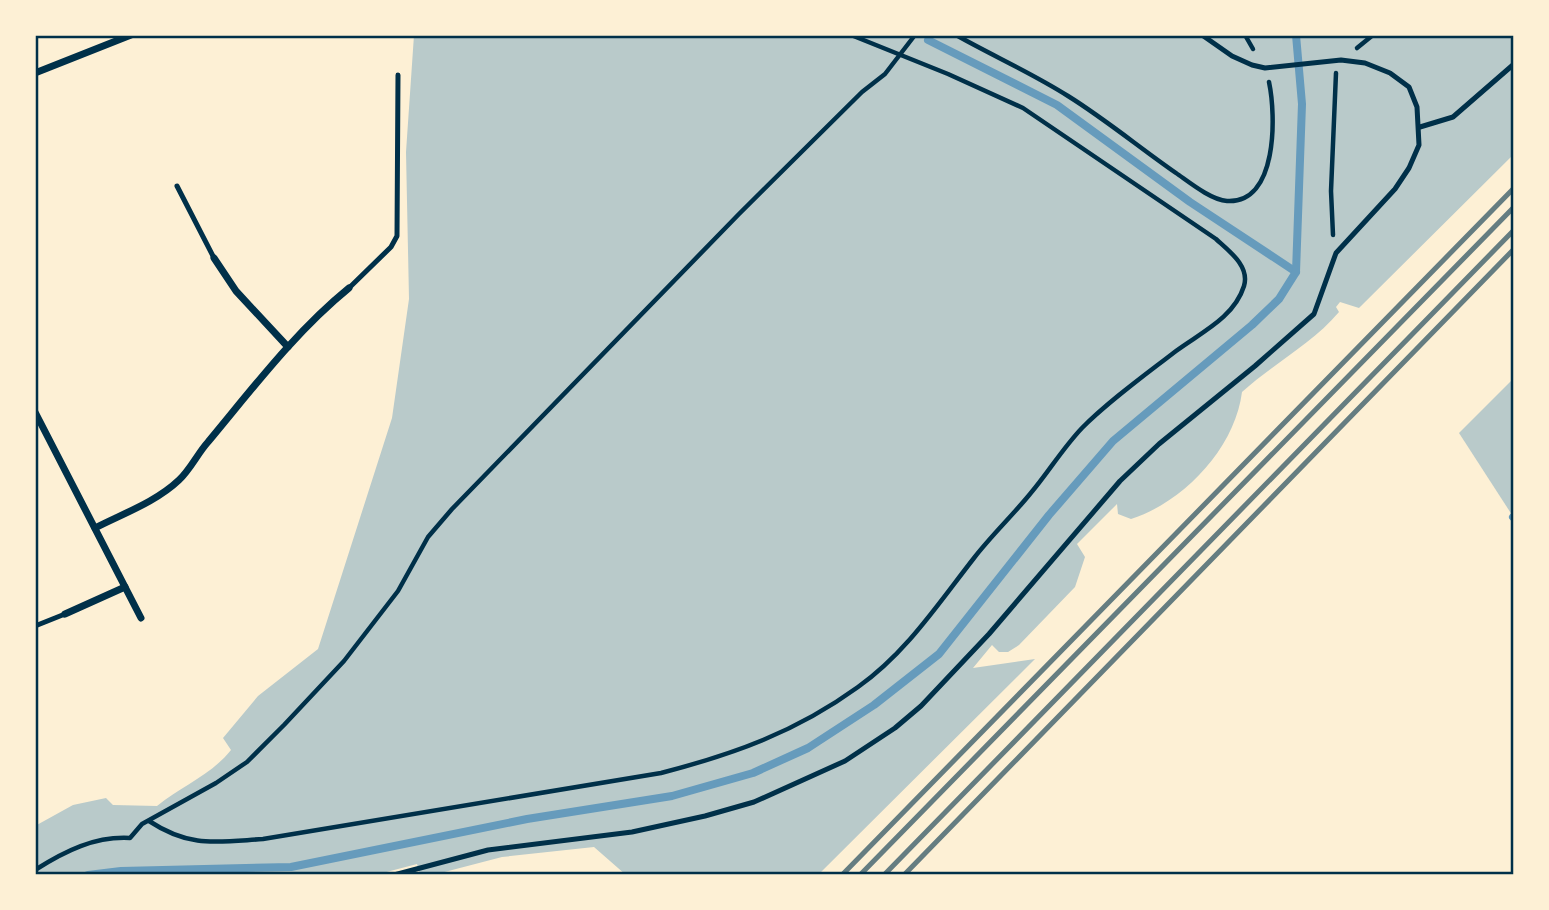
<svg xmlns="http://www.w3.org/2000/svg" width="1549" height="910" viewBox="0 0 1549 910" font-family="'Alegreya Sans',sans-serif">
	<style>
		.green { fill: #b9caca }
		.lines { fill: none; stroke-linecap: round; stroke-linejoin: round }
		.stream { stroke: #669bbc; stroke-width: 8 }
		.path { stroke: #003049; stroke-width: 4.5 }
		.service { stroke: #003049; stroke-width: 5 }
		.minor { stroke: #003049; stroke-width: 7 }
		.rail { stroke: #657d81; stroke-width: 5 }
		.neatline { fill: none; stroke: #003049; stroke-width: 2.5 }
	</style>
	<rect width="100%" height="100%" fill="#fdf0d5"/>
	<g class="green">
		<path d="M414,35H1514V154L1359,308L1340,302L1336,307L1339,312C1312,344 1274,363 1242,392C1235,448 1184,502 1131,519L1118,514L1117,504L1077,544L1085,557L1075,587L1019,645L1008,652H999L992,645L973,668L1035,659L818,875H626L594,847L502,857L433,875H420L417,864L375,875H35V826L73,805L106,798L113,805L157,806C182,786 211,775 231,750L223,738L258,696L318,649L392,418L409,299L406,152Z"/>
		<polygon points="1514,378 1514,518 1459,433"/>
	</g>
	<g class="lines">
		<g class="stream">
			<polyline points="928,40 1057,105 1190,202 1296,272"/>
			<polyline points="1513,517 1514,518"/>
			<polyline points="88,875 121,871 291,867 527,819 672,796 753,773 808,748 874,705 939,654 1049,515 1113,441 1252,325 1279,299 1296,272 1302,104 1296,35"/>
		</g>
		<g class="path">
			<path d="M956,35C993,56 1032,73 1068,96C1105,119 1140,148 1176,173C1189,182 1211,200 1227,201C1278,204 1276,115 1269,82"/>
			<polyline points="1245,35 1253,49"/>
			<polyline points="1357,48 1373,35"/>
			<polyline points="1333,235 1331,191 1336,73"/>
			<path d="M149,821C190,848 216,842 263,839L661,773C734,754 796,732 858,687C906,653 938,604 974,558C991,536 1012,516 1030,494C1048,473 1062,449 1082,428C1110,400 1145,375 1176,351C1200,333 1234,318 1244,286C1250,266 1229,251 1216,239L1023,108L948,74L851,35"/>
			<path d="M35,870C65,851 95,836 130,838L142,824L216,783L247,762L284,725L344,661L398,591L428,537L452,509L739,214L862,92L885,74L915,35"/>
		</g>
		<g class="service">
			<polyline points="1420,127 1453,117 1514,64"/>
			<polyline points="177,186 214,258"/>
			<polyline points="349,288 391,247 397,236 398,75"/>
			<polyline points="35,626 65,614"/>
			<polyline points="394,875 488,850 632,832 705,816 754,802 845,761 895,728 921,706 989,634 1120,481 1159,444 1255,366 1314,314 1336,253 1395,189 1409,168 1419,145 1417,107 1409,87 1390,73 1365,63 1341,60 1265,68 1252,65 1232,56 1202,35"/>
		</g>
		<g class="minor">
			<polyline points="35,73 131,35"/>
			<polyline points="214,258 236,291 288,347"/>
			<polyline points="35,412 141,618"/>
			<path d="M95,528C122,514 156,502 179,480C190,470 198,453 208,442C253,388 295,332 349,288"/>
			<polyline points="65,614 125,587"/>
		</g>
		<g class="rail">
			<polyline points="842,875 1514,188"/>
			<polyline points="860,875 1514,207"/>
			<polyline points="884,875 1514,230"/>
			<polyline points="904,875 1514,249"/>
		</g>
	</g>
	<rect width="1549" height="910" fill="none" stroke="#fdf0d5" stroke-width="74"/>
	<rect x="37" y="37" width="1475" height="836" class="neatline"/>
</svg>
